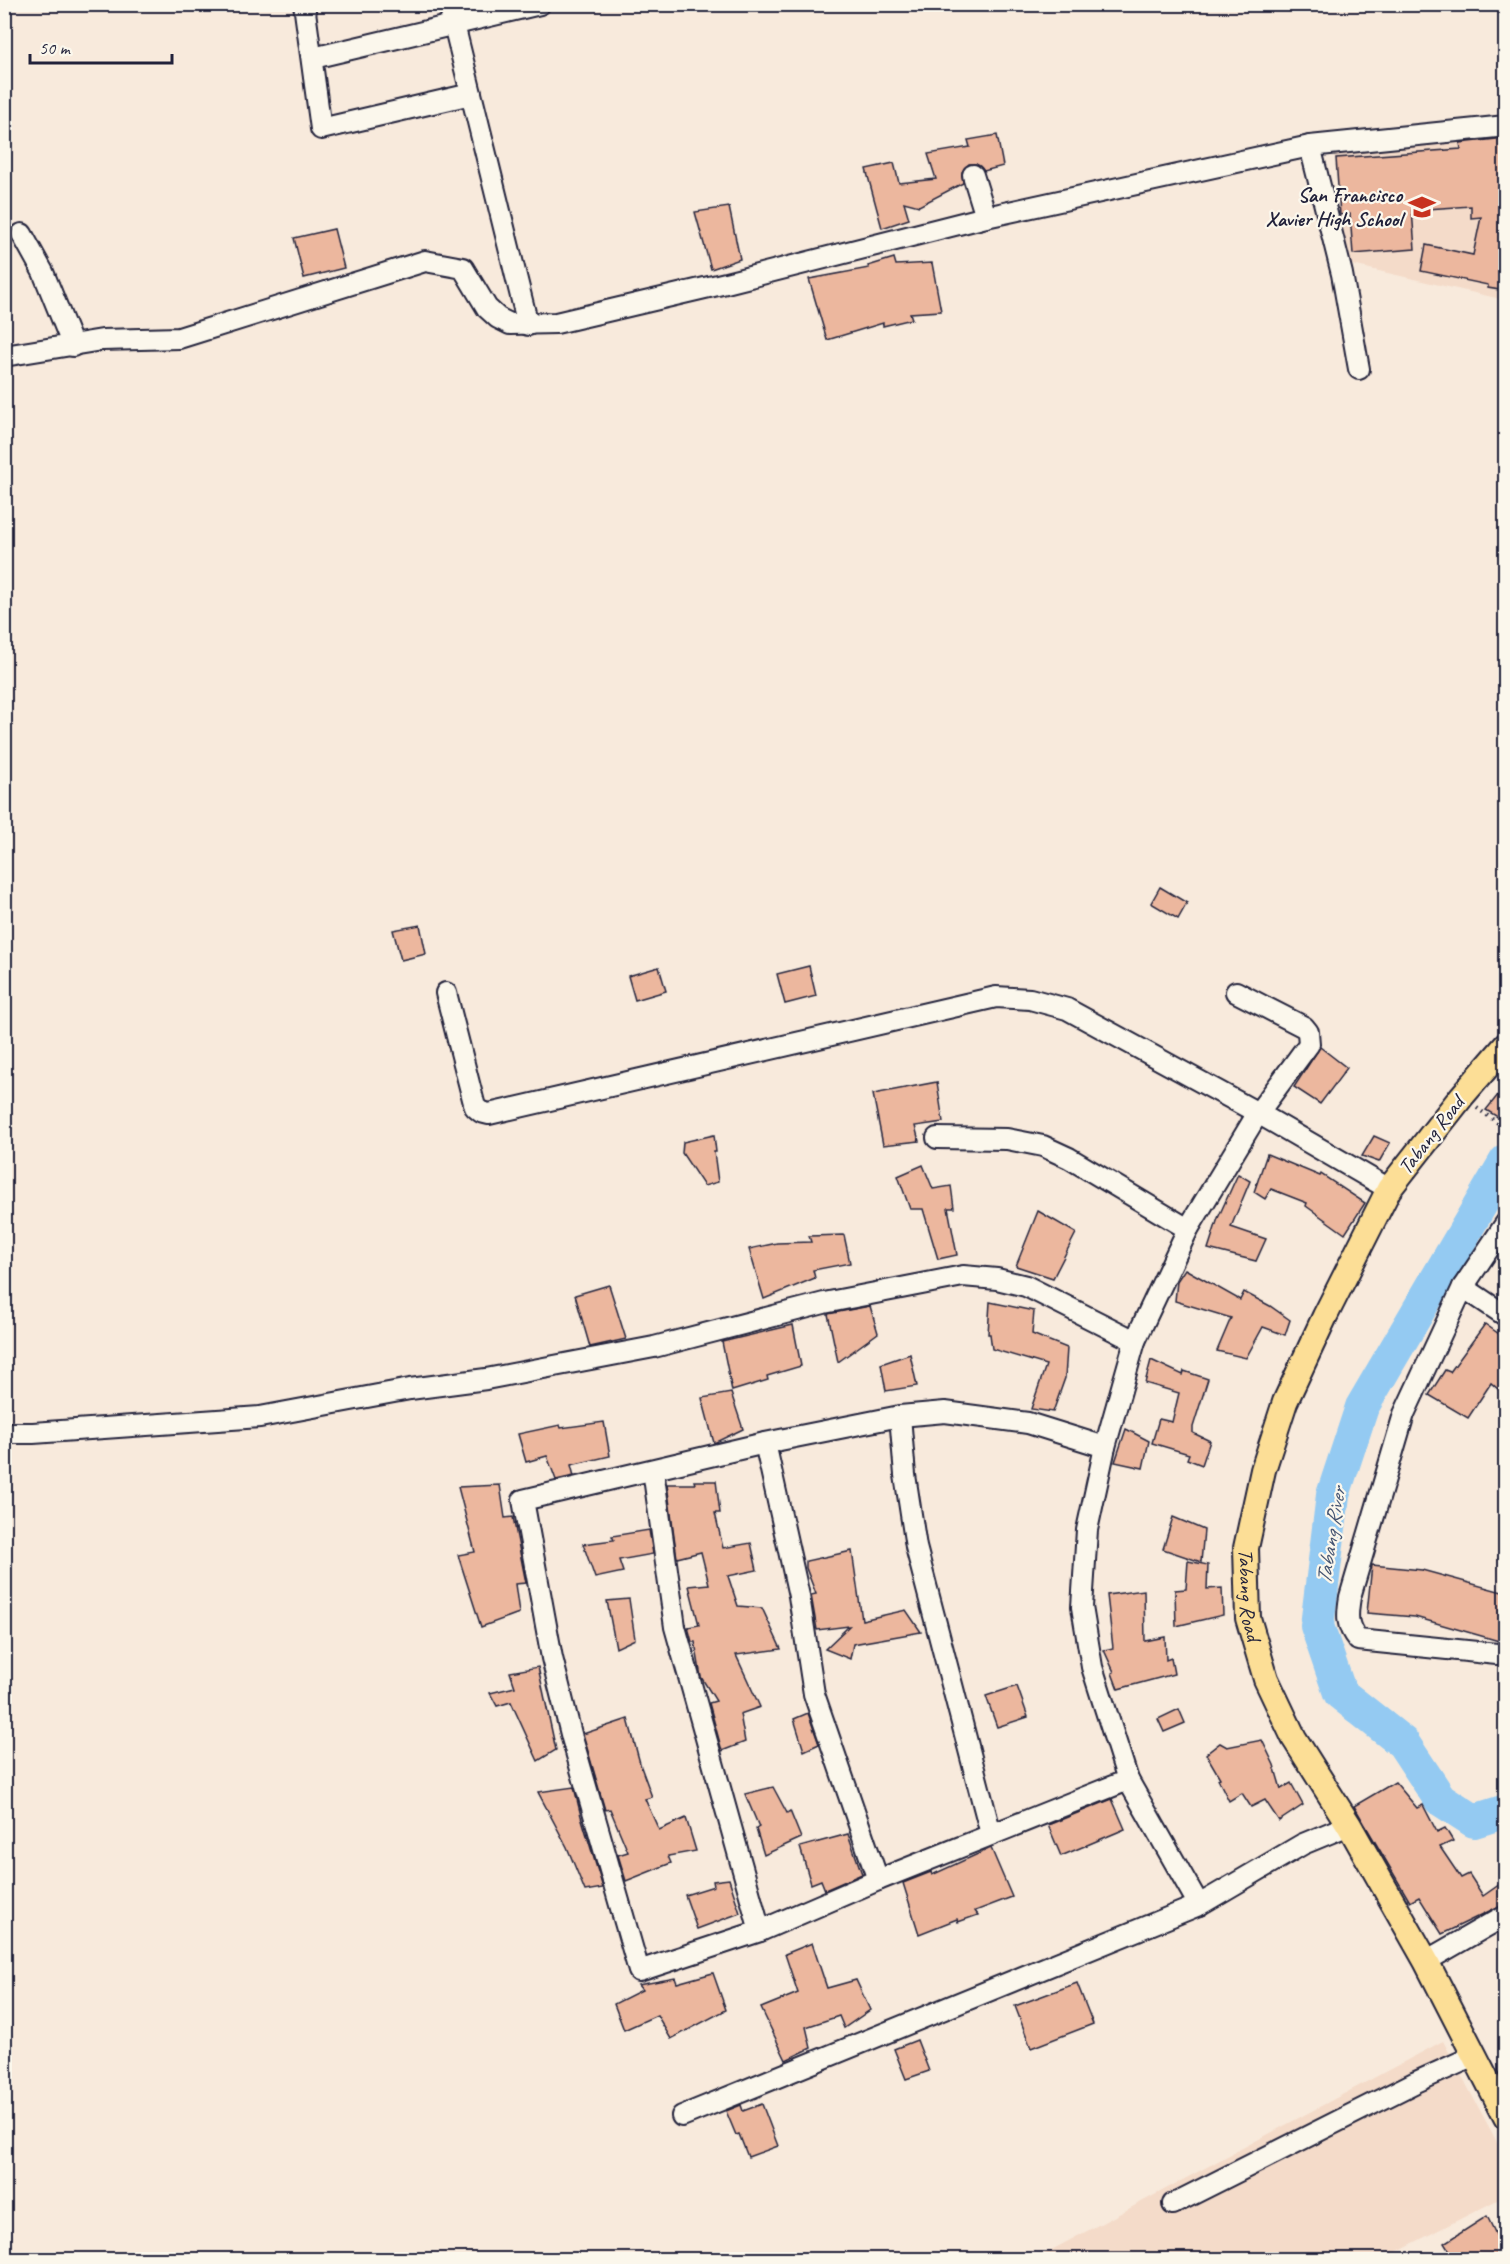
<svg xmlns="http://www.w3.org/2000/svg" width="1510" height="2264" viewBox="0 0 1510 2264" font-family="Caveat,sans-serif">
	<style>
		.built { fill: #f4dbc9 }
		.lines { fill: none; stroke-linecap: round; stroke-linejoin: round }
		.river { stroke: #94caf2; stroke-width: 34 }
		.building { fill: #ecb79e; stroke: #22223b; stroke-width: 1.5 }
		.minor-casing { stroke: #22223b; stroke-width: 24 }
		.major-casing { stroke: #22223b; stroke-width: 28 }
		.path { stroke: #22223b; stroke-width: 4; stroke-dasharray: 1.5 4.5; stroke-linecap: butt }
		.minor { stroke: #fbf7ec; stroke-width: 20 }
		.major { stroke: #fcde96; stroke-width: 24 }
		.labels { text-anchor: middle; stroke-width: 4.5; stroke-linejoin: round; paint-order: stroke }
		.poi-label { font-size: 21px; font-weight: bold; fill: #22223b; stroke: #fbf7ec; text-anchor: end }
		.street-label { font-size: 21px; fill: #22223b; stroke: #fbf7ec }
		.water-label { font-size: 22px; font-style: italic; fill: #445472; stroke: #fbf7ec }
	</style>
	<rect width="100%" height="100%" fill="#f8eadc"/>
	<filter id="ink" filterUnits="userSpaceOnUse"><feTurbulence type="fractalNoise" baseFrequency=".0167" numOctaves="2"/><feDisplacementMap in="SourceGraphic" scale="12" xChannelSelector="R" yChannelSelector="G"/><feConvolveMatrix kernelMatrix="1 2 1 2 8 2 1 2 1" color-interpolation-filters="sRGB"/></filter>
	<g filter="url(#ink)">
		<g class="built">
			<polygon points="1505,137 1505,300 1344,263 1334,151"/>
			<polygon points="1443,2041 1505,2157 1505,2196 1382,2259 1047,2260 1044,2254"/>
		</g>
		<g class="lines">
			<polyline class="river" points="1506,1161 1362,1407 1333,1495 1317,1626 1340,1693 1403,1743 1440,1799 1474,1821 1506,1811"/>
		</g>
		<g class="building">
			<polygon points="997,135 1003,166 984,171 976,164 969,164 962,172 963,183 919,206 904,202 909,219 882,228 866,169 894,163 899,183 936,179 928,154 970,147 968,140"/>
			<polygon points="1506,138 1506,291 1488,288 1488,285 1421,271 1426,245 1473,255 1481,217 1471,218 1471,206 1412,210 1415,249 1353,254 1350,214 1340,215 1336,158 1461,149 1460,143"/>
			<polygon points="729,207 740,259 711,269 695,212"/>
			<polygon points="334,229 344,268 304,278 294,238"/>
			<polygon points="894,258 896,265 932,263 941,311 910,313 912,319 883,326 883,323 827,340 809,279 869,268 868,266"/>
			<polygon points="1160,887 1187,903 1178,919 1151,903"/>
			<polygon points="420,925 426,954 401,960 393,930"/>
			<polygon points="809,966 816,996 785,1004 777,974"/>
			<polygon points="659,967 666,991 635,1000 628,976"/>
			<polygon points="1320,1047 1347,1068 1320,1104 1294,1087"/>
			<polygon points="937,1082 943,1122 915,1126 919,1141 883,1145 873,1094"/>
			<polygon points="1506,1085 1506,1122 1486,1110"/>
			<polygon points="714,1135 716,1152 714,1152 718,1182 704,1186 682,1153 683,1142"/>
			<polygon points="1374,1136 1390,1143 1379,1162 1362,1156"/>
			<polygon points="1267,1154 1320,1176 1321,1174 1365,1203 1345,1234 1306,1206 1307,1203 1271,1189 1265,1199 1254,1192"/>
			<polygon points="923,1165 933,1189 951,1186 954,1208 948,1208 957,1255 938,1259 923,1209 910,1209 898,1176"/>
			<polygon points="1238,1174 1250,1181 1231,1227 1266,1239 1256,1261 1208,1249 1218,1218"/>
			<polygon points="1038,1211 1076,1233 1053,1278 1016,1266"/>
			<polygon points="844,1235 850,1263 813,1270 815,1278 764,1299 749,1249 777,1243 811,1242 809,1236"/>
			<polygon points="1185,1269 1240,1300 1244,1292 1270,1306 1290,1320 1285,1335 1263,1327 1246,1358 1217,1351 1231,1318 1175,1301 1177,1281"/>
			<polygon points="609,1285 626,1339 590,1347 575,1295"/>
			<polygon points="990,1302 1034,1311 1032,1334 1067,1348 1065,1378 1053,1412 1031,1409 1046,1365 992,1349 990,1334 988,1334"/>
			<polygon points="870,1306 878,1333 838,1362 828,1314"/>
			<polygon points="1485,1324 1506,1339 1506,1396 1491,1383 1468,1418 1429,1395 1445,1370 1450,1372"/>
			<polygon points="793,1325 801,1366 767,1376 768,1380 732,1391 722,1342"/>
			<polygon points="910,1354 917,1386 886,1391 881,1364"/>
			<polygon points="1151,1360 1183,1375 1184,1371 1208,1379 1193,1427 1193,1433 1210,1441 1202,1465 1187,1459 1189,1454 1152,1443 1159,1419 1172,1422 1179,1393 1145,1383"/>
			<polygon points="731,1393 743,1429 714,1443 702,1398"/>
			<polygon points="604,1422 610,1456 571,1465 574,1476 556,1480 547,1456 526,1462 518,1434 560,1425 561,1428"/>
			<polygon points="1126,1429 1149,1441 1143,1468 1115,1462"/>
			<polygon points="694,1481 716,1481 720,1513 715,1513 723,1548 751,1543 757,1570 728,1576 738,1606 762,1608 781,1649 736,1655 760,1707 740,1714 745,1742 722,1751 709,1703 716,1701 701,1677 695,1642 692,1642 688,1627 699,1625 689,1586 709,1584 701,1552 677,1558 667,1484 695,1484"/>
			<polygon points="500,1485 505,1518 513,1517 526,1583 515,1584 519,1613 481,1627 458,1555 475,1552 458,1487"/>
			<polygon points="1173,1517 1204,1530 1201,1562 1163,1549"/>
			<polygon points="649,1530 653,1554 619,1560 623,1572 595,1578 583,1544 614,1540 612,1536"/>
			<polygon points="852,1551 862,1620 906,1610 921,1632 853,1644 850,1659 825,1649 849,1626 817,1630 811,1595 816,1594 806,1568 806,1561"/>
			<polygon points="1188,1561 1208,1565 1207,1589 1222,1588 1223,1615 1176,1626 1175,1590 1186,1589"/>
			<polygon points="1372,1565 1422,1570 1506,1593 1506,1643 1415,1617 1367,1613"/>
			<polygon points="1144,1590 1145,1641 1165,1637 1166,1660 1171,1658 1174,1674 1118,1689 1112,1673 1114,1672 1104,1650 1113,1648 1107,1595"/>
			<polygon points="629,1599 635,1639 616,1648 607,1601"/>
			<polygon points="538,1667 556,1750 538,1761 511,1702 497,1706 490,1693 515,1687 510,1672"/>
			<polygon points="1017,1686 1028,1717 997,1727 986,1696"/>
			<polygon points="1179,1709 1185,1723 1164,1732 1158,1719"/>
			<polygon points="808,1713 819,1744 804,1751 794,1719"/>
			<polygon points="628,1719 641,1767 652,1797 645,1799 659,1830 686,1818 696,1851 668,1856 671,1863 626,1881 618,1855 628,1852 610,1809 605,1810 583,1734"/>
			<polygon points="1262,1740 1274,1765 1281,1789 1291,1783 1303,1805 1279,1821 1265,1800 1251,1807 1242,1793 1229,1801 1218,1779 1220,1778 1206,1754 1220,1743 1227,1747"/>
			<polygon points="1395,1782 1417,1808 1423,1805 1437,1832 1445,1828 1453,1841 1440,1847 1461,1878 1469,1874 1483,1896 1506,1880 1506,1903 1442,1934 1419,1897 1410,1902 1354,1806"/>
			<polygon points="574,1787 581,1816 603,1888 585,1891 567,1847 538,1792"/>
			<polygon points="773,1787 787,1813 790,1811 801,1838 764,1855 756,1829 759,1827 745,1794"/>
			<polygon points="1112,1799 1125,1829 1061,1856 1048,1825"/>
			<polygon points="848,1834 862,1874 825,1890 821,1880 811,1884 800,1847"/>
			<polygon points="991,1848 1012,1897 975,1911 978,1915 958,1922 957,1919 919,1934 903,1883 931,1872 932,1875"/>
			<polygon points="729,1879 740,1913 697,1929 685,1895 714,1886 713,1881"/>
			<polygon points="812,1943 827,1988 856,1980 870,2010 844,2028 839,2016 806,2027 811,2048 786,2060 761,2008 798,1993 785,1954"/>
			<polygon points="713,1973 726,2010 671,2039 657,2015 624,2030 614,2004 642,1990 638,1985 675,1978 677,1983"/>
			<polygon points="1077,1983 1093,2024 1031,2048 1015,2006"/>
			<polygon points="917,2040 929,2071 906,2079 894,2049"/>
			<polygon points="762,2104 778,2146 748,2157 739,2134 736,2135 726,2111 741,2105 743,2111"/>
			<polygon points="1487,2216 1506,2255 1506,2259 1455,2259 1445,2243"/>
		</g>
		<g class="lines">
			<defs>
				<g id="minor">
					<polyline points="304,4 321,129 471,94"/>
					<polyline points="449,4 528,325"/>
					<polyline points="313,58 540,4"/>
					<polyline points="1310,146 1342,274 1359,369"/>
					<polyline points="973,175 986,217"/>
					<polyline points="22,234 43,272 73,346"/>
					<polyline points="4,356 102,340 179,338 425,261 463,268 487,308 498,318 510,324 556,323 726,283 986,217 1310,146 1506,126"/>
					<polyline points="446,993 475,1107 481,1112 489,1114 996,997 1030,999 1067,1009 1258,1113 1389,1189"/>
					<polyline points="937,1138 1007,1139 1043,1146 1069,1158 1188,1229"/>
					<polyline points="1463,1287 1506,1316"/>
					<polyline points="900,1416 905,1475 916,1547 991,1834"/>
					<polyline points="4,1433 33,1433 260,1417 410,1389 486,1379 654,1347 824,1303 963,1276 997,1279 1026,1286 1135,1341"/>
					<polyline points="765,1443 799,1596 814,1694 878,1880"/>
					<polyline points="1105,1447 1028,1423 945,1412 900,1416 765,1443 523,1500 552,1658 572,1738 639,1971 760,1931 878,1880 1128,1780"/>
					<polyline points="653,1470 675,1627 760,1931"/>
					<path d="M1497,1654L1358,1640C1346,1626 1347,1615 1350,1597L1404,1414L1463,1287L1506,1223"/>
					<polyline points="1199,1905 1128,1780 1092,1667 1082,1607 1087,1530 1105,1447 1135,1341 1188,1229 1258,1113 1309,1044 1308,1032 1304,1027 1236,992"/>
					<polyline points="1426,1961 1506,1915"/>
					<polyline points="682,2116 1199,1905 1303,1844 1349,1825"/>
					<polyline points="1173,2204 1416,2082 1474,2056"/>
				</g>
				<g id="major">
					<path id="s1" d="M1506,1045L1462,1096L1389,1189L1325,1316L1285,1402L1263,1470L1246,1548L1248,1618L1266,1679L1294,1738L1349,1825L1426,1961L1506,2117"/>
				</g>
			</defs>
			<use href="#minor" class="minor-casing"/>
			<use href="#major" class="major-casing"/>
			<polyline class="path" points="1477,1108 1506,1129"/>
			<use href="#minor" class="minor"/>
			<use href="#major" class="major"/>
		</g>
	</g>
	<defs>
		<symbol id="school-bare" viewBox="-9 -9 18 18"><path d="M0-5L7-2L0 1L-7-2ZM-4 1L0 2.5L4 1V4Q0 6-4 4Z" fill="#c8321e" stroke="#fbf7ec" stroke-width="2.5" paint-order="stroke"/></symbol>
	</defs>
	<g fill-rule="evenodd">
		<use href="#school-bare" x="1403" y="188" width="38" height="38"/>
	</g>
	<g class="labels">
		<g class="poi-label">
			<text x="1402" y="202">San Francisco<tspan x="1402" dy="24">Xavier High School</tspan></text>
		</g>
		<g class="street-label">
			<text transform="translate(1431 1135) rotate(-52)" y="7">Tabang Road</text>
			<text dy="7" stroke="none"><textPath href="#s1" startOffset="621">Tabang Road</textPath></text>
		</g>
		<g class="water-label">
			<text transform="translate(1330 1536) rotate(-81)" y="8">Tabang River</text>
		</g>
	</g>
	<rect width="1510" height="2264" fill="none" stroke="#fbf7ec" stroke-width="24"/>
	<rect x="12" y="12" width="1486" height="2240" fill="none" stroke="#22223b" stroke-width="2" filter="url(#ink)"/>
	<path d="M30 54v9h142v-9" fill="none" stroke="#22223b" stroke-width="3"/>
	<text x="39" y="54" font-size="18" fill="#22223b" stroke="#fbf7ec" stroke-width="4.5" paint-order="stroke">50 m</text>
</svg>
